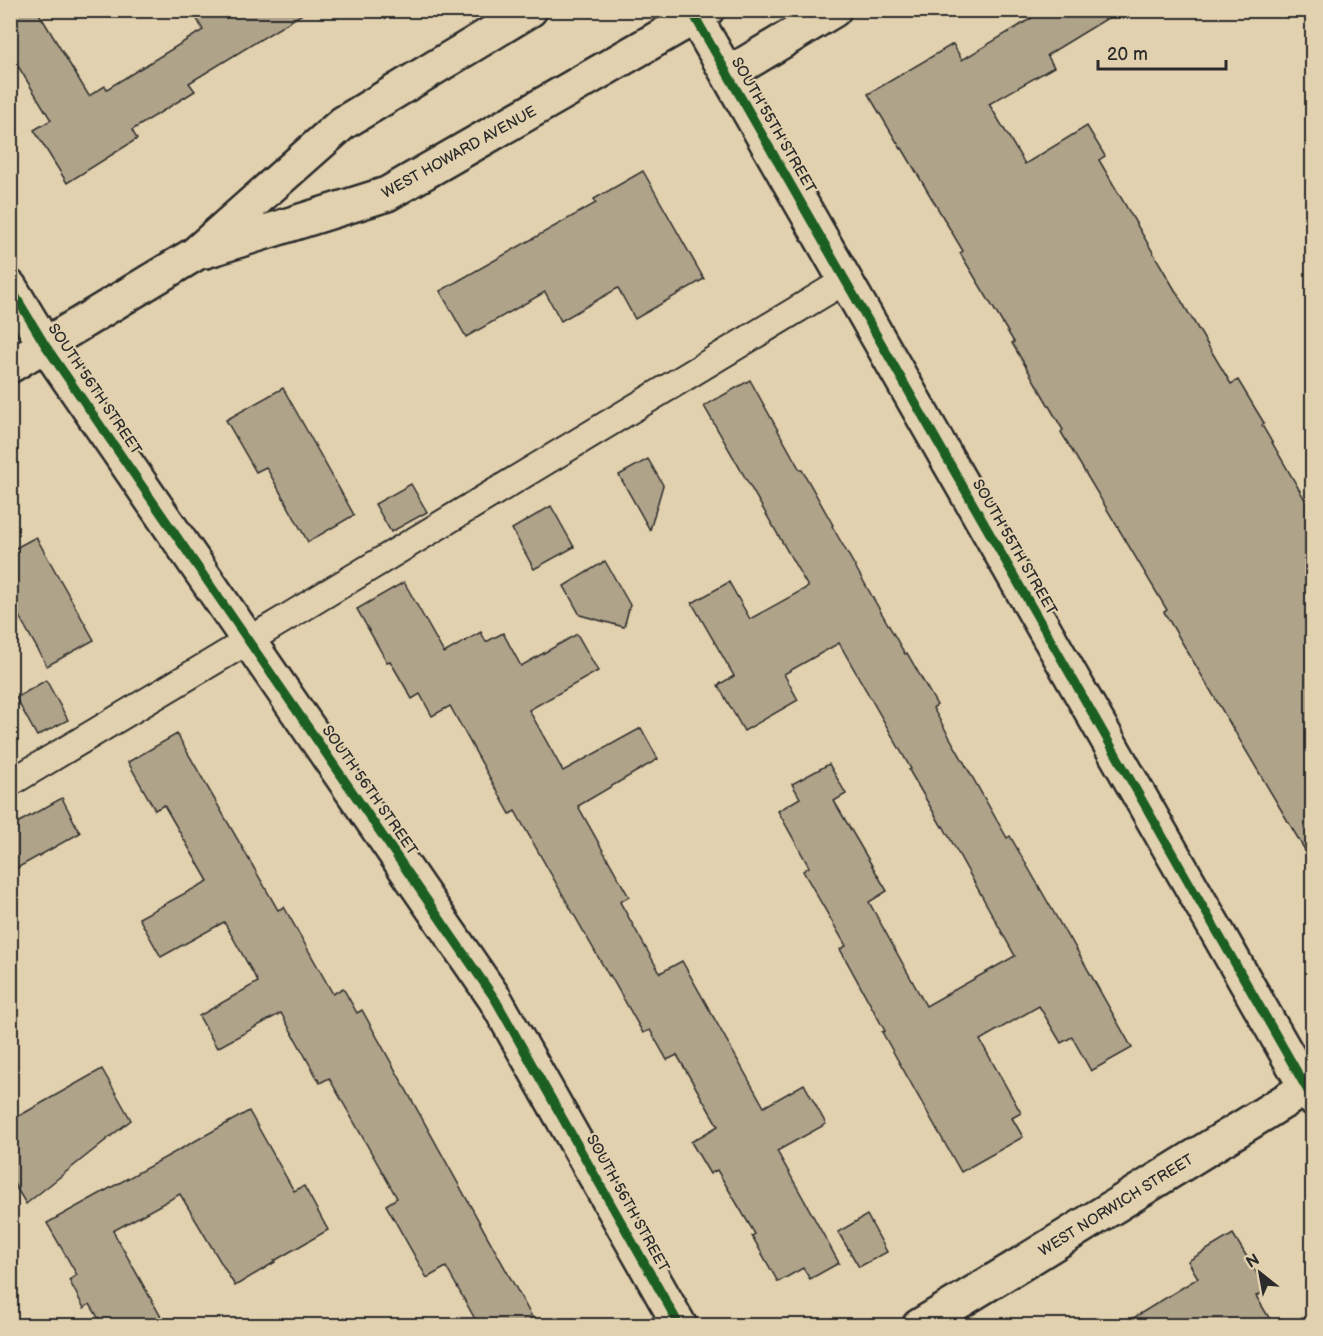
<svg xmlns="http://www.w3.org/2000/svg" width="1323" height="1336" viewBox="0 0 1323 1336" font-family="'Balsamiq Sans',sans-serif">
	<style>
		.building { fill: #afa38a; stroke: #2b2b2b; stroke-width: 1.5 }
		.lines { fill: none; stroke-linecap: round; stroke-linejoin: round }
		.lane-casing { stroke: #2b2b2b; stroke-width: 30 }
		.street-casing { stroke: #2b2b2b; stroke-width: 38 }
		.secondary-casing { stroke: #2b2b2b; stroke-width: 38 }
		.lane { stroke: #e2d1ae; stroke-width: 26 }
		.street { stroke: #e2d1ae; stroke-width: 33 }
		.secondary { stroke: #e2d1ae; stroke-width: 33 }
		.cycleway-casing { stroke: #e2d1ae; stroke-width: 13 }
		.cycleway { stroke: #1b5e20; stroke-width: 9 }
		.labels { text-anchor: middle; stroke-width: 4.5; stroke-linejoin: round; paint-order: stroke }
		.street-label { font-size: 15px; fill: #2b2b2b; stroke: #e2d1ae }
	</style>
	<rect width="100%" height="100%" fill="#e2d1ae"/>
	<filter id="ink" filterUnits="userSpaceOnUse"><feTurbulence type="fractalNoise" baseFrequency=".0167" numOctaves="2"/><feDisplacementMap in="SourceGraphic" scale="12" xChannelSelector="R" yChannelSelector="G"/><feConvolveMatrix kernelMatrix="1 2 1 2 8 2 1 2 1" color-interpolation-filters="sRGB"/></filter>
	<g filter="url(#ink)">
		<g class="building">
			<polygon points="10,10 37,10 89,96 105,86 107,89 203,30 192,10 309,10 189,83 195,91 132,130 137,139 67,183 34,130 51,120 10,53"/>
			<polygon points="1045,10 1121,10 1047,55 1054,67 989,104 1025,164 1087,126 1105,156 1099,160 1182,302 1231,384 1238,380 1264,423 1262,425 1312,512 1312,862 1164,612 1167,610 1061,432 1063,430 1012,343 1014,342 960,253 963,251 902,148 901,149 868,94 953,44 962,60"/>
			<polygon points="643,171 704,279 635,319 618,288 561,321 545,292 466,337 440,291 596,203 594,199"/>
			<polygon points="750,380 800,470 802,470 833,525 832,526 905,654 907,653 937,705 933,708 1007,838 1010,836 1069,939 1070,938 1132,1048 1091,1071 1072,1037 1061,1043 1039,1006 980,1040 1021,1113 1012,1118 1023,1137 961,1172 882,1032 885,1031 840,949 846,946 803,871 809,867 778,811 800,798 792,784 829,764 846,794 834,801 887,891 869,902 926,1006 1015,956 943,826 942,827 909,770 911,769 839,643 784,674 798,700 744,731 718,685 734,676 692,603 729,582 750,619 808,587 704,406"/>
			<polygon points="283,388 354,515 308,542 266,467 256,472 226,420"/>
			<polygon points="648,459 663,485 650,530 619,475"/>
			<polygon points="411,484 427,512 391,532 375,504"/>
			<polygon points="551,506 574,547 534,569 512,529"/>
			<polygon points="36,537 94,640 47,666 10,600 10,551"/>
			<polygon points="605,561 630,605 624,627 580,615 564,586"/>
			<polygon points="404,582 444,653 481,632 486,642 503,633 521,666 577,634 598,671 529,710 563,771 641,728 658,759 578,806 629,897 620,902 660,973 682,961 764,1107 804,1084 826,1124 777,1151 839,1263 810,1279 803,1268 778,1282 752,1236 755,1234 717,1170 710,1174 691,1142 718,1126 677,1055 667,1060 650,1030 643,1033 610,975 609,976 515,811 510,814 450,706 432,716 420,694 412,699 390,661 387,662 357,609"/>
			<polygon points="46,680 68,720 37,736 16,698"/>
			<polygon points="177,734 278,910 284,907 333,994 343,988 357,1013 362,1010 537,1326 479,1326 446,1267 427,1278 386,1205 397,1198 329,1078 320,1083 281,1013 217,1048 199,1016 258,982 224,922 161,957 139,918 208,881 164,805 155,810 128,762"/>
			<polygon points="62,798 80,833 10,872 10,827"/>
			<polygon points="102,1069 131,1120 26,1204 10,1177 10,1121"/>
			<polygon points="249,1111 294,1191 304,1186 328,1230 274,1261 275,1262 235,1286 180,1194 113,1231 166,1326 103,1326 90,1304 84,1308 69,1280 77,1275 47,1223"/>
			<polygon points="867,1215 887,1252 859,1267 838,1232"/>
			<polygon points="1233,1234 1267,1290 1256,1296 1274,1326 1122,1325 1198,1278 1188,1261"/>
		</g>
		<g class="lines">
			<defs>
				<polyline id="lane" points="10,783 291,615 846,280"/>
				<g id="street">
					<polyline points="691,10 1312,1098"/>
					<polyline points="728,74 834,10"/>
					<polyline points="10,287 45,345 495,999 680,1326"/>
					<polyline points="919,1326 1013,1269 1312,1084"/>
				</g>
				<g id="secondary">
					<polyline points="205,251 387,194 707,10"/>
					<polyline points="10,366 195,254 343,123 530,10"/>
				</g>
			</defs>
			<use href="#lane" class="lane-casing"/>
			<use href="#street" class="street-casing"/>
			<use href="#secondary" class="secondary-casing"/>
			<use href="#lane" class="lane"/>
			<use href="#street" class="street"/>
			<use href="#secondary" class="secondary"/>
			<defs>
				<g id="cycleway">
					<polyline points="691,10 1312,1098"/>
					<polyline points="10,287 45,345 495,999 680,1326"/>
				</g>
			</defs>
			<use href="#cycleway" class="cycleway-casing"/>
			<use href="#cycleway" class="cycleway"/>
		</g>
	</g>
	<g class="labels">
		<g class="street-label">
			<text transform="translate(774 125) rotate(60)" y="5">SOUTH 55TH STREET</text>
			<text transform="translate(459 152) rotate(-29)" y="5">WEST HOWARD AVENUE</text>
			<text transform="translate(95 389) rotate(56)" y="5">SOUTH 56TH STREET</text>
			<text transform="translate(1015 547) rotate(60)" y="5">SOUTH 55TH STREET</text>
			<text transform="translate(370 790) rotate(55)" y="5">SOUTH 56TH STREET</text>
			<text transform="translate(628 1203) rotate(61)" y="5">SOUTH 56TH STREET</text>
			<text transform="translate(1116 1205) rotate(-32)" y="5">WEST NORWICH STREET</text>
		</g>
	</g>
	<rect width="1323" height="1336" fill="none" stroke="#e2d1ae" stroke-width="36"/>
	<rect x="18" y="18" width="1287" height="1300" fill="none" stroke="#2b2b2b" stroke-width="2" filter="url(#ink)"/>
	<g transform="translate(1260 1273) rotate(329)" stroke="#e2d1ae" stroke-width="4.5" paint-order="stroke">
	<path d="M0-4.5L10 22L0 15L-10 22Z" fill="#2b2b2b"/>
	<text y="-9" font-size="16" font-weight="bold" text-anchor="middle" fill="#2b2b2b">N</text>
	</g>
	<path d="M1098 60v9h128v-9" fill="none" stroke="#2b2b2b" stroke-width="3"/>
	<text x="1107" y="60" font-size="18" fill="#2b2b2b" stroke="#e2d1ae" stroke-width="4.5" paint-order="stroke">20 m</text>
</svg>
